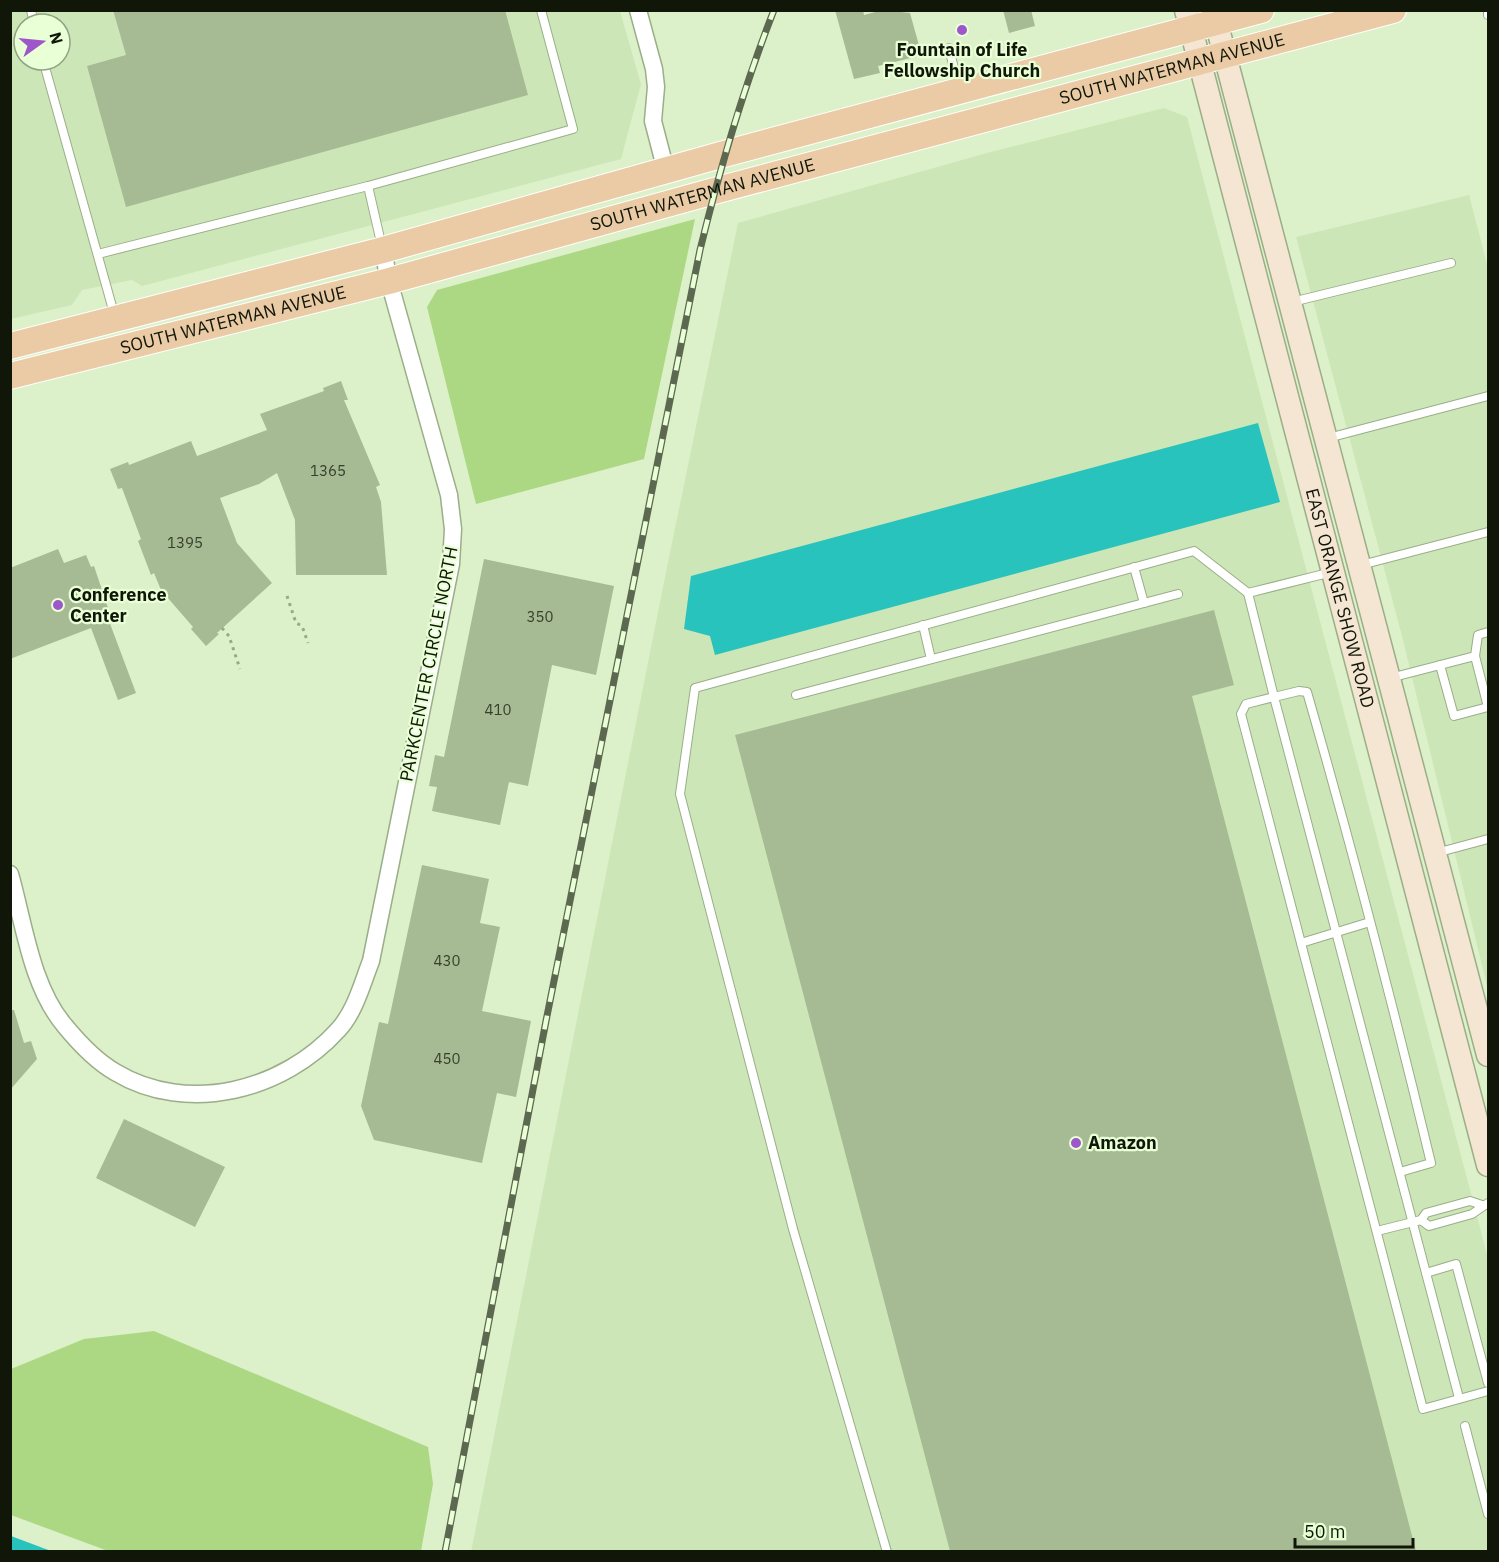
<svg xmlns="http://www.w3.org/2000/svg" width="1499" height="1562" viewBox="0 0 1499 1562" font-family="'IBM Plex Sans',sans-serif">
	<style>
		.built { fill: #cde6b7; fill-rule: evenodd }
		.green { fill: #add883 }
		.water { fill: #27c3bc }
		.building { fill: #a6ba94 }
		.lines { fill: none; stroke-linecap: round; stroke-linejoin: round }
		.lane-casing { stroke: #9aae88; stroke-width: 10 }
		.street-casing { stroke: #9aae88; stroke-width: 19 }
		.secondary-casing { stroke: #9aae88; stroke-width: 25 }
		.primary-casing { stroke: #fff; stroke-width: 28 }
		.path { stroke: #98a889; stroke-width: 3; stroke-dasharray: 3 4.5; stroke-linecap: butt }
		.lane { stroke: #fff; stroke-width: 8 }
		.street { stroke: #fff; stroke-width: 16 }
		.secondary { stroke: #f5e5d3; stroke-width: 22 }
		.primary { stroke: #ebcba6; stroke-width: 26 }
		.rail-casing { stroke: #5c6850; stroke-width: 7 }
		.rail { stroke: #e9ffd6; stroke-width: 4.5; stroke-dasharray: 14; stroke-linecap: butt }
		.poi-dot { fill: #9e57cb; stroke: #e9ffd6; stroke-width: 2 }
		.labels { text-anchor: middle; stroke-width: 4.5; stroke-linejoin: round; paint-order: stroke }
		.number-label { font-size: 15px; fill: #36402c }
		.poi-label { font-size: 18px; font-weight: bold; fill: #101709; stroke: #e9ffd6; text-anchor: start }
		.street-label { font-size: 18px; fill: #101709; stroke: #e9ffd6 }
	</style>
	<rect width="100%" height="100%" fill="#dcf1c9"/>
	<g class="built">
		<path d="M11,11H620L641,84L621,159L142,286L132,280L82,290L72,305L11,319ZM24,24H60V60H24Z"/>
		<polygon points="1164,108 1187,117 1488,1258 1488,1551 471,1552 666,572 738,223 987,153"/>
		<polygon points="1469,195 1488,268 1488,990 1402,636 1296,237"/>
	</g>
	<g class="green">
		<polygon points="695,219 644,459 476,504 427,307 437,290"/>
		<polygon points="154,1331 428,1447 433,1484 421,1551 108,1551 11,1515 11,1369 84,1339"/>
	</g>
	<g class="water">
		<polygon points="1258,423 1280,502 715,655 710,636 684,629 691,576"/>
		<polygon points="11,1536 51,1551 11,1551"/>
	</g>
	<g class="building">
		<polygon points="113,10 505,10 528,95 126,207 87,66 126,55"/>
		<polygon points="835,10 863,10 864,15 883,10 910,13 920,49 914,51 915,57 878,66 880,73 854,79"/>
		<polygon points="1003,10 1031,10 1035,26 1009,33"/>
		<polygon points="341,381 348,400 344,400 380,485 376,487 381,502 387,575 296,575 295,520 277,473 259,484 220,498 237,543 272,583 217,633 219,634 206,646 191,629 193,627 161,590 154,573 151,575 138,541 141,539 122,488 118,489 110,469 128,462 129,465 191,441 197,456 267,430 260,414 324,391 323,388"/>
		<polygon points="58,549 64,563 86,555 91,567 94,566 112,620 109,621 136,693 118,700 91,628 10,659 10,568"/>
		<polygon points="484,559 614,586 596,675 552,665 528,786 509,782 500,825 432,811 437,787 429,786 435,755 444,757"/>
		<polygon points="1214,610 1234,685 1192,696 1416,1551 950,1551 735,735"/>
		<polygon points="422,865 489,879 480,923 500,927 482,1011 531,1021 516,1097 497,1093 482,1163 374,1140 361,1106 379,1022 388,1024"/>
		<polygon points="10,1010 14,1010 24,1043 31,1041 37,1059 10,1090"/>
		<polygon points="124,1119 225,1167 195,1227 96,1178"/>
	</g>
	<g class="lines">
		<defs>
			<g id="lane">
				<polyline points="31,10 34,24"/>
				<polyline points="1488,10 1488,15"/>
				<polyline points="949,48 959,89"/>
				<polyline points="43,60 115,317"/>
				<polyline points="382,247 368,186 573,129 541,10"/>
				<polyline points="98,254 368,186"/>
				<polyline points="1292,302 1451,263"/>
				<polyline points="1328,438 1488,396"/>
				<polyline points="1361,565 1488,532"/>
				<polyline points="1134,567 1144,603"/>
				<polyline points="1248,593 1274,697 1246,704 1241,714 1423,1409 1488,1391"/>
				<polyline points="923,625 931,659"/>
				<polyline points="1475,656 1488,707"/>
				<polyline points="1440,665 1454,716 1488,707"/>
				<polyline points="1390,678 1475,656 1478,635 1488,632"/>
				<polyline points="796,695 1178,594"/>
				<polyline points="1436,853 1488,839"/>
				<polyline points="1301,943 1370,922"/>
				<path d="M1400,1172L1431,1163C1393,1005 1352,848 1307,692L1299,691L1274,697L1426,1273"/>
				<polyline points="1421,1220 1429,1226 1472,1214 1488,1203"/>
				<polyline points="1377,1231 1421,1220 1426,1213 1470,1201 1482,1205"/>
				<polyline points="1459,1398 1426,1273 1456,1264 1488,1383"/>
				<polyline points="1465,1426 1488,1514"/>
				<polyline points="887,1552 793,1229 680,794 695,688 1194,551 1248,593 1332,572"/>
			</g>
			<g id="street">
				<polyline points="638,10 654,69 656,87 653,121 666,171"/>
				<path d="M10,874C24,923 31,986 65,1026C79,1043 96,1061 115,1072C188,1116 284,1090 338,1030C355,1012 362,984 371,961L451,564L453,529L449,495L389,281L383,250"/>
			</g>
			<g id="secondary">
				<path id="s1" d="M1186,10L1488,1165"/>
				<polyline points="1213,10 1488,1055"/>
			</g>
			<g id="primary">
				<polyline points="10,346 383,250 724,154 1261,10"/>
				<path id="s2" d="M10,376L389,281L714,191L1393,10"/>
			</g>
		</defs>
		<use href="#lane" class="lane-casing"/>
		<use href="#street" class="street-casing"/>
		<use href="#secondary" class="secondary-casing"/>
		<use href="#primary" class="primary-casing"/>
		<g class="path">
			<polyline points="287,596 296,623 302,626 308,643"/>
			<polyline points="222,628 229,636 240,669"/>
		</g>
		<use href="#lane" class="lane"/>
		<use href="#street" class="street"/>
		<use href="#secondary" class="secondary"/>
		<use href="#primary" class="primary"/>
		<defs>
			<path id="rail" d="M445,1552L546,1021L700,250C720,168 743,89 774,10"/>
		</defs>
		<use href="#rail" class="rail-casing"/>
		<use href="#rail" class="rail"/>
	</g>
	<g class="poi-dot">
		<circle cx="962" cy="30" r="6"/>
		<circle cx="58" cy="605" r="6"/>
		<circle cx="1076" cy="1143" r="6"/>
	</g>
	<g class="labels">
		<g class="number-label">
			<text x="328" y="476">1365</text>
			<text x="185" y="548">1395</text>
			<text x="540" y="622">350</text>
			<text x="498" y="715">410</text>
			<text x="447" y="966">430</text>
			<text x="447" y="1064">450</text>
		</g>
		<g class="poi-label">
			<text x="962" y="56" text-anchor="middle">Fountain of Life<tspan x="962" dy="21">Fellowship Church</tspan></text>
			<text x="70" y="601">Conference<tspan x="70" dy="21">Center</tspan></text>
			<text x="1088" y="1149">Amazon</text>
		</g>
		<g class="street-label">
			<text dy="6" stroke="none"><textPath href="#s2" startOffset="1202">SOUTH WATERMAN AVENUE</textPath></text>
			<text dy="6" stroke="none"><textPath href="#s2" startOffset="716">SOUTH WATERMAN AVENUE</textPath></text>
			<text dy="6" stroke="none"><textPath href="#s2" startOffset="230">SOUTH WATERMAN AVENUE</textPath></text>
			<text dy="6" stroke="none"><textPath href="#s1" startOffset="608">EAST ORANGE SHOW ROAD</textPath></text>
			<text transform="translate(429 664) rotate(-79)" y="6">PARKCENTER CIRCLE NORTH</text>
		</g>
	</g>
	<rect width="1499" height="1562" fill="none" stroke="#101709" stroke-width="24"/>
	<g transform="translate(42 42) rotate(75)"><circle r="28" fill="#e9ffd6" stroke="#92a284" stroke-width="1.5"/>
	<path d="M0-4.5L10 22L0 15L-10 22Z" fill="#9e57cb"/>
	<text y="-9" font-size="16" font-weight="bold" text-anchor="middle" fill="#101709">N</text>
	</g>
	<path d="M1295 1538v9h118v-9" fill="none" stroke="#101709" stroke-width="3"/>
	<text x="1304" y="1538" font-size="18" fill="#101709" stroke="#e9ffd6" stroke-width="4.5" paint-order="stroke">50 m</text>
</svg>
